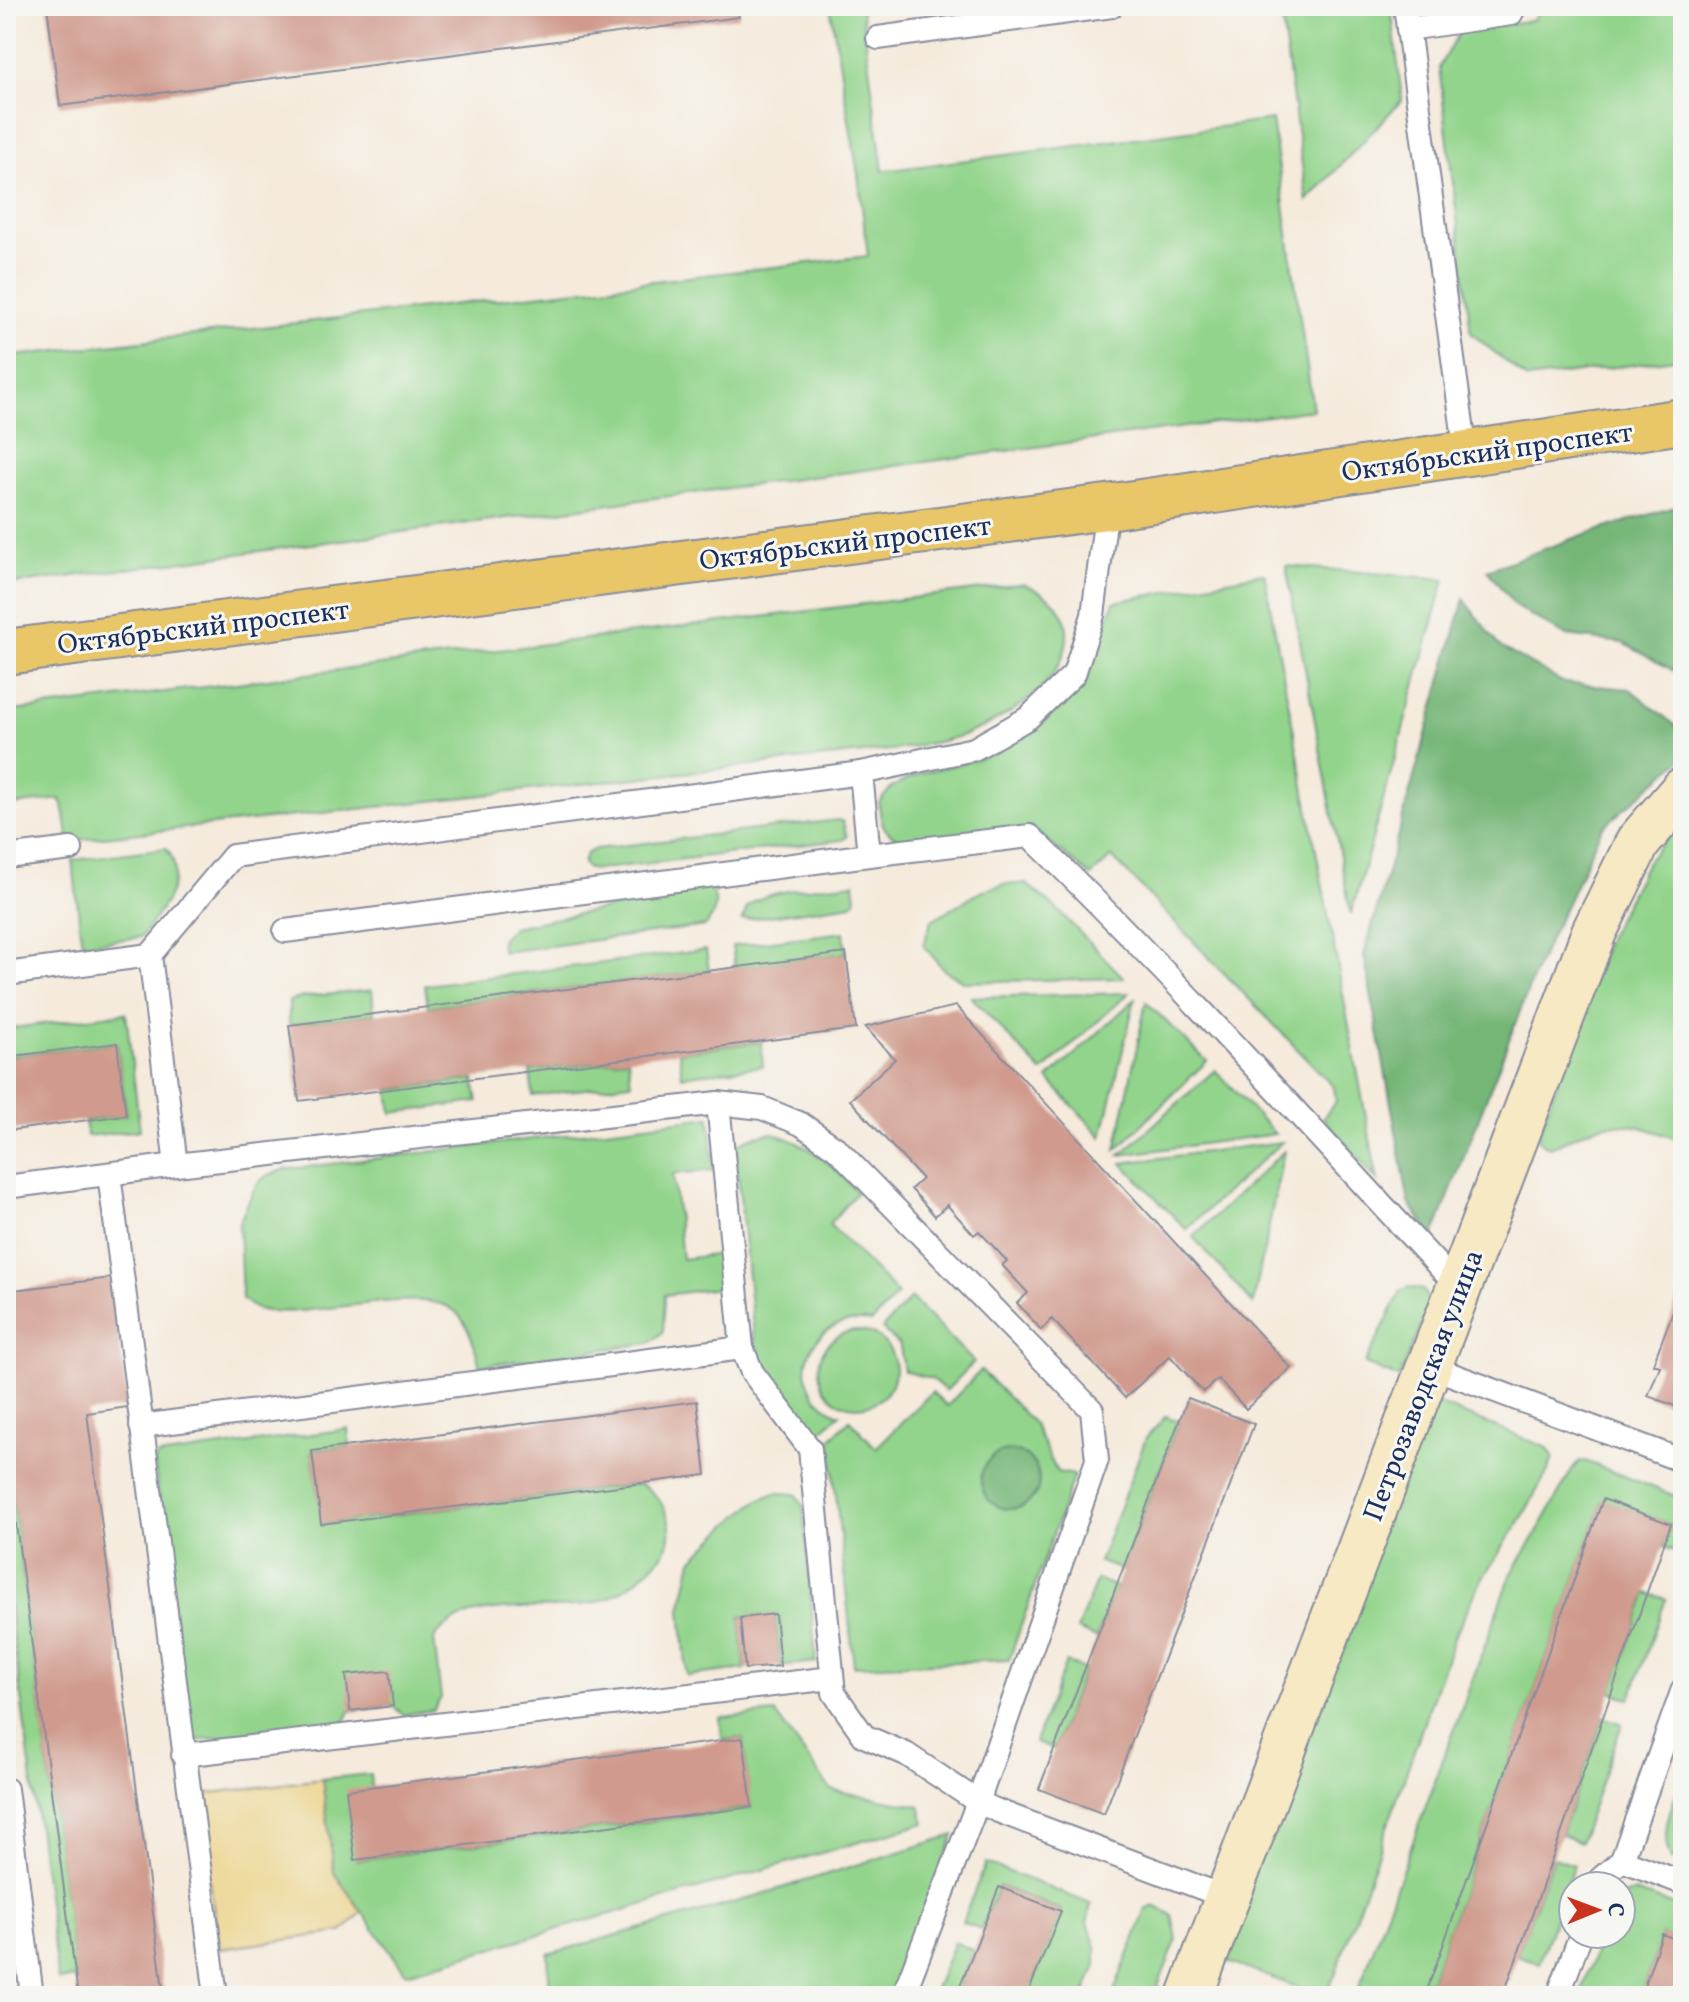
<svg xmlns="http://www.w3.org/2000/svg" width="1689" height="2002" viewBox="0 0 1689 2002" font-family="Vollkorn,serif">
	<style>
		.green { fill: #92d48b; stroke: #568274; stroke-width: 2 }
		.forest { fill: #75b677; stroke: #48726a; stroke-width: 2 }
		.sand { fill: #eeda9e; stroke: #84847e; stroke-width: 2 }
		.building { fill: #d09b8e }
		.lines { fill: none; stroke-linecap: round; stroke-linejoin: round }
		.lane-casing { stroke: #888c9c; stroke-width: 26 }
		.secondary-casing { stroke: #888c9c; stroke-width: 48 }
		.primary-casing { stroke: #888c9c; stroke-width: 48 }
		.lane { stroke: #fff; stroke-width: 22 }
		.secondary { stroke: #f6e9c3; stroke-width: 44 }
		.primary { stroke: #e9c769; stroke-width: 44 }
		.labels { text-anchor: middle; stroke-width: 6; stroke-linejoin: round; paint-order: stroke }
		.street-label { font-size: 28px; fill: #1b2f5e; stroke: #f6f6f2 }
	</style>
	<rect width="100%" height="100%" fill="#f6f6f2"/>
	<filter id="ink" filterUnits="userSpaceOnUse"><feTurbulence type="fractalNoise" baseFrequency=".0125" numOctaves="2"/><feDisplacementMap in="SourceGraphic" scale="16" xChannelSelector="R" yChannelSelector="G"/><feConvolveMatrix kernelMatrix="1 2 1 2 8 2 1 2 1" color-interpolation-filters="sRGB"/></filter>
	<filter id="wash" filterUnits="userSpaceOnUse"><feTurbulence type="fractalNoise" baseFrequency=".006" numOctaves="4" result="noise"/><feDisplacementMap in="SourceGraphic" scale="32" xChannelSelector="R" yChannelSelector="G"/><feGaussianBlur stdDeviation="1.8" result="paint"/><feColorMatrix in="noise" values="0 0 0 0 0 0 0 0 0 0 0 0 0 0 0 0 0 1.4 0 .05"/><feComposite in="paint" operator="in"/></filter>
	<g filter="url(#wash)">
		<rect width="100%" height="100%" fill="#f5eadb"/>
		<g class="green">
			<polygon points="830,6 861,6 883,171 1272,120 1313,410 6,585 6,357 868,256 858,174"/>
			<polygon points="1280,6 1391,6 1402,100 1307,201"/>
			<polygon points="1542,6 1683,6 1683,358 1527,379 1471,333 1439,67 1460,31 1533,20"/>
			<polygon points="1286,566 1445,579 1351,915"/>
			<path d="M1264,573L1378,1181L1323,1118L1336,1101L1334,1087L1112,857L1091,876L1047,841L900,839C882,833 880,820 879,802L892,787L918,774L979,759L1034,731L1085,685L1114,602Z"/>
			<path d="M1023,584C1044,592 1066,605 1067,630C1070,681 1008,718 966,734C945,742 921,745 899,749L69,841L63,804L60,799L6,806V712Z"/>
			<path d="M1683,819V1137L1679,1140C1652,1130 1620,1117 1591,1129C1577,1134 1564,1142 1550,1147L1542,1144L1538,1138L1607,939L1648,860Z"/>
			<polygon points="838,820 843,822 847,837 842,840 593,870 586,868 583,863 586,854 595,849"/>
			<path d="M166,848C190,877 159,913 141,937L85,944L81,938L73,860Z"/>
			<path d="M854,883L856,898L852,904L742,920C743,918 746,910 747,908C762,888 829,887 854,883Z"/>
			<polygon points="1004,884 1026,884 1054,906 1124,978 965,982 945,971 923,945 932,920 982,891"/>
			<path d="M676,885H709C719,900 716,912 706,926L503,952C496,940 505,935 513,927L634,903Z"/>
			<polygon points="844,932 846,953 735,968 732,946"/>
			<polygon points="706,950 709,971 428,1007 425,985"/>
			<polygon points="372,990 374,1014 289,1025 289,1001 304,997"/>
			<polygon points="1129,993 1042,1072 971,997"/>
			<polygon points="1135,999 1102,1137 1048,1079"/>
			<polygon points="1146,1002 1207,1061 1116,1150"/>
			<polygon points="126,1013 140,1130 87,1136 85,1121 126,1115 117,1043 6,1057 6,1029"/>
			<polygon points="761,1042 763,1066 682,1076 679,1052"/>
			<polygon points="628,1059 631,1083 533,1096 530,1071"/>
			<polygon points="1215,1070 1275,1134 1120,1155"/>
			<polygon points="474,1079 478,1102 392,1113 389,1090"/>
			<path d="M710,1117L714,1170L673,1174L682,1259L720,1254L724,1281L719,1288L665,1295L663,1332L650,1343L480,1366C475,1348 471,1329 458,1314C428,1280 305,1322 257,1309C252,1308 247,1302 242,1299L239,1223L256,1185L266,1176L282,1170Z"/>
			<path d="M771,1133C807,1142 833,1164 857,1192L829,1224L898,1294L872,1322C806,1311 780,1390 840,1414L815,1436L769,1375L755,1347L736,1154L738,1144L756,1136Z"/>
			<polygon points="1282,1142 1186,1229 1122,1163"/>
			<polygon points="1284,1151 1253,1304 1193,1237"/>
			<polygon points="1408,1287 1423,1290 1428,1299 1427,1311 1399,1378 1365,1364 1401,1291"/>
			<polygon points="911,1298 974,1362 946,1391 932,1379 904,1371 900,1346 882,1329"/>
			<circle cx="857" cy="1369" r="38"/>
			<polygon points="981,1370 1033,1423 1057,1472 1074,1475 1009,1660 854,1666 830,1439 850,1420 876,1448 932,1392 947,1406"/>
			<polygon points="1431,1401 1548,1448 1553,1457 1549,1469 1520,1521 1483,1577 1454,1637 1335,1975 1328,1988 1317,1994 1219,1959"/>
			<polygon points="1166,1416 1179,1421 1122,1570 1099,1562 1146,1438"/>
			<path d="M348,1429L350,1446L312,1451L322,1524L640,1484C656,1492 667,1508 670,1527C672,1546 662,1557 649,1569C638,1580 619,1595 603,1600C555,1618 468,1591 434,1639L441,1698L433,1710L403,1715L393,1706L350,1711L345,1722L197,1740L190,1739L154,1460L158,1456Z"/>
			<polygon points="6,1448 76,1978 58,1980 6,1582"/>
			<polygon points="1585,1461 1683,1499 1683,1553 1663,1547 1671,1524 1603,1500 1425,1996 1356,1996 1511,1575 1537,1533 1573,1468 1580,1462"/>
			<polygon points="775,1493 796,1494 803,1505 816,1662 780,1666 775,1615 740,1617 745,1669 687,1676 681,1609 692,1560 729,1524 758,1500"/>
			<polygon points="1097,1579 1116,1587 1096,1638 1077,1630"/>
			<polygon points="1647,1593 1666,1599 1630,1699 1611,1692"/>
			<polygon points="1066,1662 1084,1669 1054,1749 1035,1742"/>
			<polygon points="775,1713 831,1790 920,1806 925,1823 406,1973 334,1873 322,1779 370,1774 371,1787 356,1860 751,1808 743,1738 722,1740 720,1718"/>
			<polygon points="1603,1717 1622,1724 1580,1842 1561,1835"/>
			<path d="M1683,1776V1864L1671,1859C1658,1831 1673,1804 1683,1776Z"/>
			<polygon points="954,1835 891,1996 550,1996 548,1954 733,1903"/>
			<polygon points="1553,1858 1574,1865 1539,1963 1517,1955"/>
			<polygon points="986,1863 1091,1904 1087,1923 1096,1947 1096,1965 1084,1996 1027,1996 1061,1910 999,1886 981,1929 962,1922"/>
			<polygon points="1634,1892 1683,1908 1683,1942 1662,1935 1641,1996 1582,1996 1582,1989 1602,1934 1621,1934 1621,1895"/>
			<polygon points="1154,1906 1172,1915 1177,1939 1154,1996 1112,1996 1146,1910"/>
			<polygon points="954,1942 973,1950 955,1996 932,1996"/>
		</g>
		<g class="forest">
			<polygon points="1683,504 1683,680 1676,672 1623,643 1567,636 1516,607 1487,570 1583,535"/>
			<polygon points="1464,599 1499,646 1564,683 1630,689 1677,727 1683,738 1683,758 1602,828 1539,962 1433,1237 1409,1203 1364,955"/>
			<circle cx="1010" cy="1480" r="29"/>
		</g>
		<polygon class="sand" points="322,1779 334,1873 362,1912 342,1932 220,1949 196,1799 204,1794"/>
		<g id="blocks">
			<g class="building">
				<polygon points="47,6 737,6 739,17 60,106"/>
				<polygon points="846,953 856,1029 299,1101 289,1025"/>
				<polygon points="956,1006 1291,1368 1246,1409 1218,1379 1203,1392 1170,1356 1125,1398 1052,1319 1041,1330 1017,1303 1028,1293 1002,1265 1007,1261 979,1231 974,1235 947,1205 935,1216 911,1189 922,1179 850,1100 895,1059 865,1027"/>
				<polygon points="117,1043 126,1115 6,1131 6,1057"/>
				<polygon points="111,1278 128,1407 87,1413 164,1996 78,1996 6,1448 6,1291"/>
				<polygon points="1683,1285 1683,1409 1648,1396 1660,1366 1653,1364"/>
				<polygon points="1188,1398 1254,1424 1104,1814 1039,1789"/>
				<polygon points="697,1401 706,1475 321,1524 312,1451"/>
				<polygon points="1603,1499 1671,1524 1603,1717 1503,1996 1425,1996"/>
				<polygon points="775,1614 780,1666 745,1669 740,1618"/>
				<polygon points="389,1671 393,1706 350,1711 346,1675"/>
				<polygon points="743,1738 752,1807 355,1860 346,1790"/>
				<polygon points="999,1887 1061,1911 1027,1996 956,1996"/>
				<polygon points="1662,1934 1683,1942 1683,1996 1641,1996"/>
			</g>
		</g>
	</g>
	<g filter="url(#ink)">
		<use href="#blocks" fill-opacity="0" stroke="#888c9c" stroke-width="2"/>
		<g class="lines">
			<defs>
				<g id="lane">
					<polyline points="1405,6 1466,454"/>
					<polyline points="1408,29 1511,14 1515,6"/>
					<polyline points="878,38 1112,6"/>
					<polyline points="861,773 974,749 1028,718 1074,674 1093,615 1107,507"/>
					<polyline points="6,857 71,849"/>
					<polyline points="285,931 869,855"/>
					<polyline points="150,955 176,1165"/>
					<path d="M6,974L150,955L233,856L861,773L869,855L1030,836C1179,981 1318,1136 1459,1288"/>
					<polyline points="718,1103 742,1348 752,1372 810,1449 834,1693 864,1736 906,1754 978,1802 998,1811 1228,1898"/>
					<polyline points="109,1174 216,1996"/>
					<polyline points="6,1187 176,1165 718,1103 762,1108 801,1124 837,1149 1092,1410 1097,1460 978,1802 903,1996"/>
					<polyline points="1429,1366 1683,1461"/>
					<polyline points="141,1426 742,1348"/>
					<polyline points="183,1755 832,1678"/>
					<polyline points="6,1789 32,1996"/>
					<polyline points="1622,1860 1683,1883"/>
					<polyline points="1598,1886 1600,1879 1622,1860 1683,1689"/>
					<polyline points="1558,1996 1581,1934"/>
				</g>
				<polyline id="secondary" points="1190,1996 1594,932 1638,842 1683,790"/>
				<polyline id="primary" points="6,652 1107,507 1683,421"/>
			</defs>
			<use href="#lane" class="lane-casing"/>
			<use href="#secondary" class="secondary-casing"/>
			<use href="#primary" class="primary-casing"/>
			<use href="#lane" class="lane"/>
			<use href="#secondary" class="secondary"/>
			<use href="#primary" class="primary"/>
		</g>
	</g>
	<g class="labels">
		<g class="street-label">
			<text transform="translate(1487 451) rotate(-8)" y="10">Октябрьский проспект</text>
			<text transform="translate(845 542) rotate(-7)" y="10">Октябрьский проспект</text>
			<text transform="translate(203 626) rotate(-7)" y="10">Октябрьский проспект</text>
			<text transform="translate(1422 1385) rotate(-69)" y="10">Петрозаводская улица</text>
		</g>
	</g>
	<rect width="1689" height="2002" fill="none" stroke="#f6f6f2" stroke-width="32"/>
	<g transform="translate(1597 1910) rotate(89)"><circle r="38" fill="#f6f6f2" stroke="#9ea6b7" stroke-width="2"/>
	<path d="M0-6L14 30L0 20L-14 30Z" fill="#c8321e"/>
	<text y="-12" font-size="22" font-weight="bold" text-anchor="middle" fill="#1b2f5e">С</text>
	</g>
</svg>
